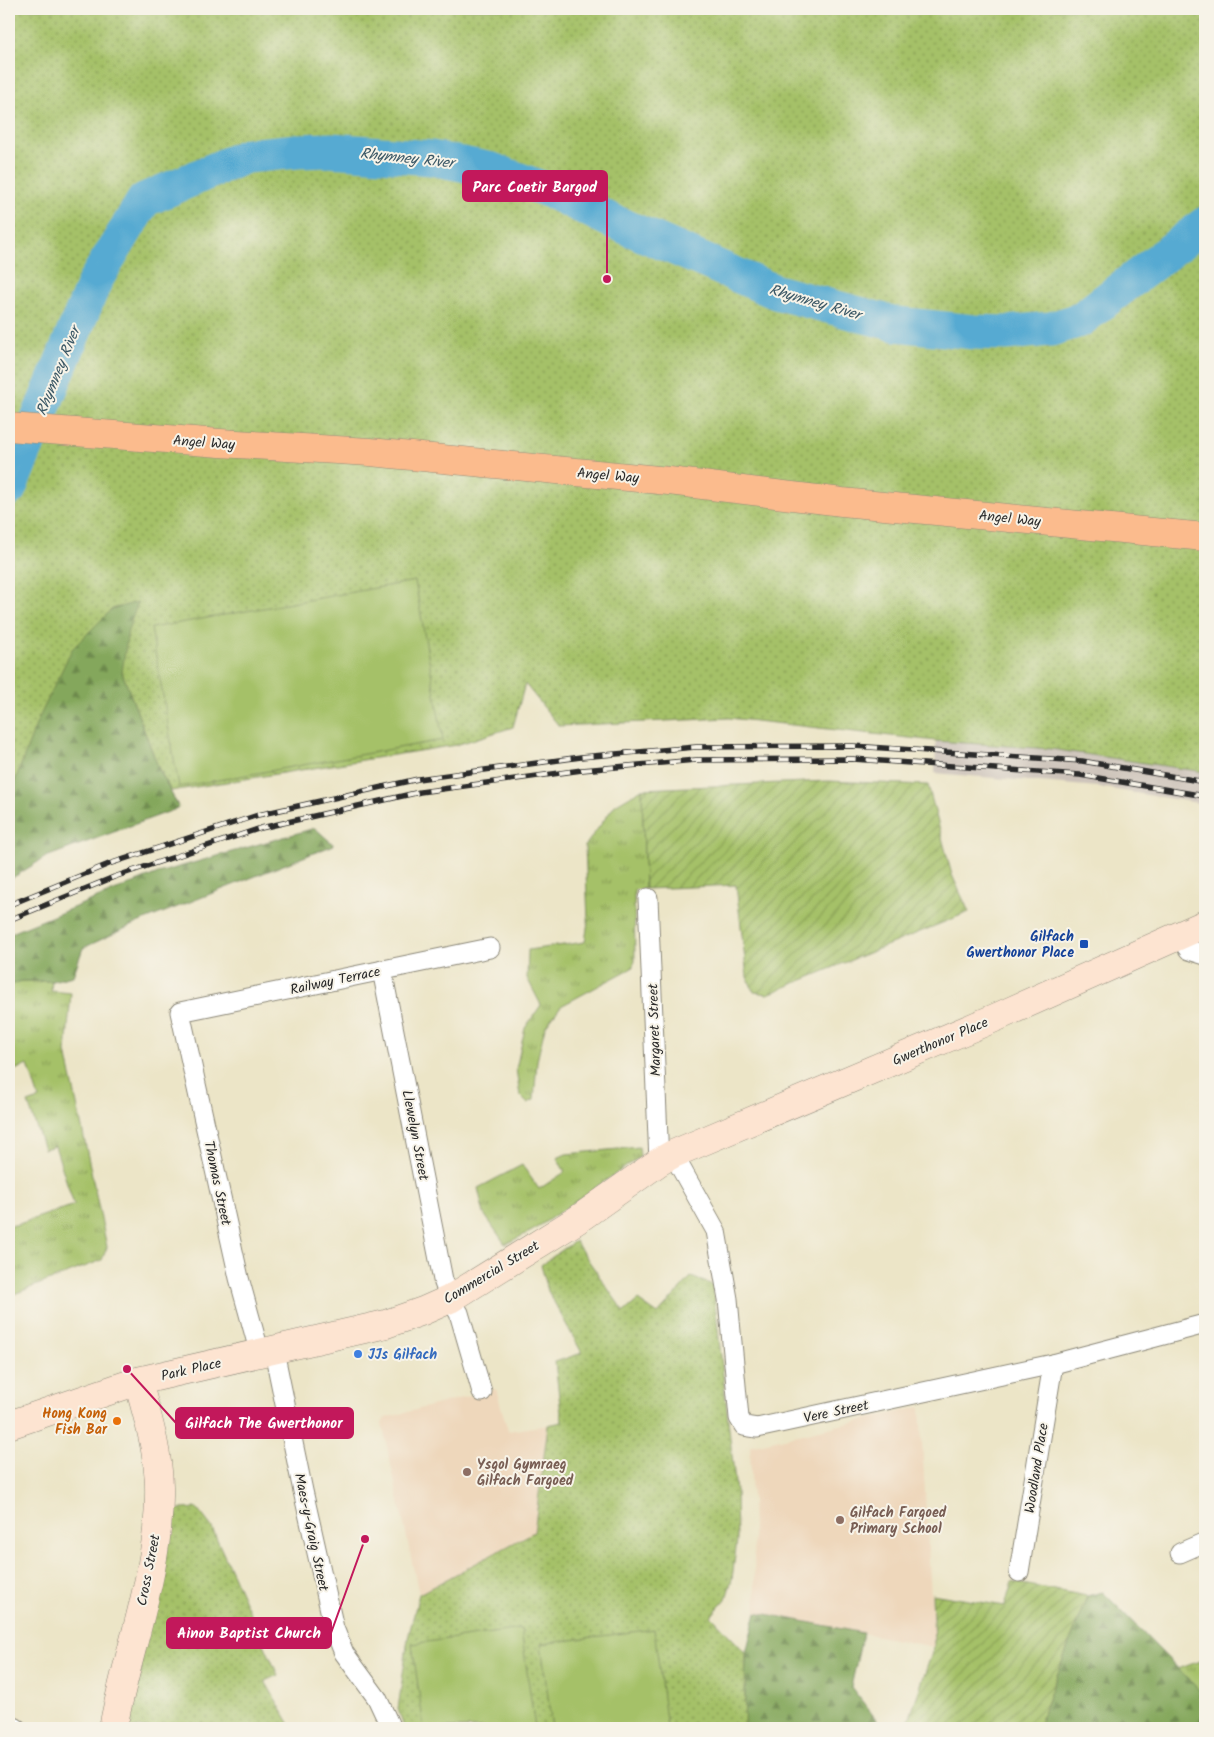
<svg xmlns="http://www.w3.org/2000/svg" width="1214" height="1737" viewBox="0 0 1214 1737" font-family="Kalam,sans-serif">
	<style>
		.built { fill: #eed7bb }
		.industrial { fill: #ccc2b9 }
		.grass { fill: url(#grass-tufts); stroke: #68764a }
		.forest { fill: url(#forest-firs); stroke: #586944 }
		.park { fill: url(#park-dots); stroke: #68764a }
		.garden { fill: url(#garden-furrows); stroke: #68764a }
		.pitch { fill: #a5c168; stroke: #68764a }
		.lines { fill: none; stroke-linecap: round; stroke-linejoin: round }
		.river { stroke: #56aad2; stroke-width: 35 }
		.street-casing { stroke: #8c8879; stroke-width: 21 }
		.secondary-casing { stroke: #8c8879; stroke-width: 29 }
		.primary-casing { stroke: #8c8879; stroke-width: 29 }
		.street { stroke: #fff; stroke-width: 19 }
		.secondary { stroke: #fde4d1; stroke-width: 28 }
		.primary { stroke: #fbbb8d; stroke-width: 28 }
		.rail-casing { stroke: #2b2b2b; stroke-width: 5.5 }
		.rail { stroke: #f7f3e8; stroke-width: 4; stroke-dasharray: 11; stroke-linecap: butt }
		.transit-dot { fill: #1a4fb4; stroke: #f7f3e8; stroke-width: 2 }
		.shop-dot { fill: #3f7fe0; stroke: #f7f3e8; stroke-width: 2 }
		.food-dot { fill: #e8710a; stroke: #f7f3e8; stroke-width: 2 }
		.education-dot { fill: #8d6e63; stroke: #f7f3e8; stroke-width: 2 }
		.labels { text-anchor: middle; stroke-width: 4; stroke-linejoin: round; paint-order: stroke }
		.street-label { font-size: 14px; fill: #2b2b2b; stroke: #f7f3e8 }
		.transit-label { font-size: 14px; font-weight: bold; fill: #164399; stroke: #f7f3e8; text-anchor: end }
		.shop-label { font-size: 14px; font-weight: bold; fill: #366cbe; stroke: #f7f3e8; text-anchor: start }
		.food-label { font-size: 14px; font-weight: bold; fill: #c56008; stroke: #f7f3e8; text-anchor: end }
		.education-label { font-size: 14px; font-weight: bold; fill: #785e54; stroke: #f7f3e8; text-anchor: start }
		.water-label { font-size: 15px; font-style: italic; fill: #3a5765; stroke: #f7f3e8 }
		.leader { fill: none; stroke: #c2185b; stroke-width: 2 }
		.callout-dot { fill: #c2185b; stroke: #f7f3e8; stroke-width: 2 }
		.callout { fill: #c2185b; stroke: #c2185b; stroke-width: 2 }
		.callout-label { font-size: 15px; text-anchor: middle; font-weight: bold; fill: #fff }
	</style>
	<defs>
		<pattern id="grass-tufts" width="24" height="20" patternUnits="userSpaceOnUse" patternTransform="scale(1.25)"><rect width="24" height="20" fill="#a5c168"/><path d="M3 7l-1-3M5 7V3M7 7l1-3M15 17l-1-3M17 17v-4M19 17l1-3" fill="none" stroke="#879d56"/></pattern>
		<pattern id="forest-firs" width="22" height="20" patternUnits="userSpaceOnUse" patternTransform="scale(1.25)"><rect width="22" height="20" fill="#84a75c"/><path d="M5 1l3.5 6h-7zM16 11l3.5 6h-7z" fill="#6c884c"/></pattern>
		<pattern id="park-dots" width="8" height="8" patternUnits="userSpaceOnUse" patternTransform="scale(1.25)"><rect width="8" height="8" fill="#a5c168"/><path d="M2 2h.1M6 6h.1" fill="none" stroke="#879d56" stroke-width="1.8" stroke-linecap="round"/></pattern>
		<pattern id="garden-furrows" width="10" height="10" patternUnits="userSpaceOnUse" patternTransform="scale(1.25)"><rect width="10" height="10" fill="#a5c168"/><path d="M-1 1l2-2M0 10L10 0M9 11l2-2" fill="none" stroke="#879d56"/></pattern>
	</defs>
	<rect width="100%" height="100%" fill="#f7f3e8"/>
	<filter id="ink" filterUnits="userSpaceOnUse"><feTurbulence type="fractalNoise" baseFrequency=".02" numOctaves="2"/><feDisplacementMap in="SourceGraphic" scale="10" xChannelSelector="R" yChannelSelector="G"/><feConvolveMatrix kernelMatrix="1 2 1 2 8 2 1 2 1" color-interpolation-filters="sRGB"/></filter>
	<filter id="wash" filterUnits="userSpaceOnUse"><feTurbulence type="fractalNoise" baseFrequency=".0096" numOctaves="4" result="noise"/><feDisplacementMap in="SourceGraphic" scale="20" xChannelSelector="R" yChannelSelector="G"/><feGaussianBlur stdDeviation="1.12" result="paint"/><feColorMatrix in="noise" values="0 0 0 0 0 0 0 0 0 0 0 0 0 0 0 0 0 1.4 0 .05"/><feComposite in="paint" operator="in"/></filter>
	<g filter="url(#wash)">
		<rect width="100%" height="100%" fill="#ece5c7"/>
		<g class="built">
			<polygon points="496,1389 508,1431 548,1425 534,1532 419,1594 382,1423 385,1418"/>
			<polygon points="920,1407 934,1647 756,1612 750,1446"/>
		</g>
		<polygon class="industrial" points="936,741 1051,749 1205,772 1205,804 1098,787 935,773"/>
		<g class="grass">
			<polygon points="642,789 645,889 634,890 635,961 632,968 561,1006 545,1027 537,1061 534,1100 527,1103 520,1096 516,1069 525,1028 541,1005 527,978 528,950 585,942 588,921 585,846 615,805"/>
			<polygon points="21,981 52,981 51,991 71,993 66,1052 107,1247 102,1260 9,1296 9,1225 16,1225 74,1205 55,1146 44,1149 28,1103 39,1099 28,1065 9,1072 9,986"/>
			<polygon points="639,1147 640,1157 532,1231 505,1244 484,1214 478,1188 522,1165 539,1189 565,1172 557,1158 566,1154"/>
			<polygon points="1205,1659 1205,1696 1178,1669"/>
		</g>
		<g class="forest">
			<polygon points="9,528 211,560 122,672 159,769 179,808 46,857 9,880"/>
			<polygon points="315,828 334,845 137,923 83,948 73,976 52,981 21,981 9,986 9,934 158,873"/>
			<polygon points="1103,1592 1205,1696 1205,1728 1039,1728 1045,1707 1087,1596"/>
			<polygon points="756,1612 863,1633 851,1687 883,1728 744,1728 746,1653"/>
		</g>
		<g class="park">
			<polygon points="9,9 338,9 339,16 446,9 1205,9 1205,772 1051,749 936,741 729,718 559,726 525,684 513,727 456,745 171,791 159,769 122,672 128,630 138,602 112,609 72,649 37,722 9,797"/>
			<polygon points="575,1241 624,1312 638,1300 658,1314 691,1277 713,1285 736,1491 737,1540 732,1579 726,1599 711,1616 746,1653 744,1728 404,1728 398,1709 408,1638 419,1594 534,1532 548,1425 562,1422 555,1362 582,1353 548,1291 541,1265"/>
			<polygon points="197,1508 211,1526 278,1675 265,1681 292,1728 120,1728 169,1510"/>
		</g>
		<g class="garden">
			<polygon points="828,781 928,785 952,875 969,912 768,994 754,992 747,977 736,885 645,889 642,789"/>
			<polygon points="1012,1582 1087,1596 1045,1707 1039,1728 906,1728 934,1647 932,1594 1005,1606"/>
		</g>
		<g class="pitch">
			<polygon points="415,581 443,740 179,787 151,628"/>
			<polygon points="521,1629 535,1728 424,1728 412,1644"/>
			<polygon points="654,1629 667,1728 552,1728 541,1644"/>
		</g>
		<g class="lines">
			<polyline class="river" points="9,489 95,281 144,200 246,156 298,151 331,150 431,158 492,170 550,191 612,221 776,292 896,324 974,332 1005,333 1051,329 1080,320 1205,224"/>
		</g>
	</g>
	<g filter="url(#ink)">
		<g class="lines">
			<defs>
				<g id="street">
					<polyline points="648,898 659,1162"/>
					<polyline points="1179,936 1189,950 1205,955"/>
					<polyline points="382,970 443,1280 450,1299 459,1313 482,1392"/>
					<polyline points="673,1154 716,1231 728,1299 739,1418 744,1426 757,1428 1053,1364 1205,1324"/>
					<polyline points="274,1351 303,1491 334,1628 344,1653 377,1698 391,1728"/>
					<polyline points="260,1354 239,1278 180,1012 490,948"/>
					<polyline points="1180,1553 1205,1542"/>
					<polyline points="1019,1572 1053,1364"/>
					<polyline points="9,1725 16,1728"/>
				</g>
				<g id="secondary">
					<polyline points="9,1425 138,1381 386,1324 423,1311 450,1299 577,1220 659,1162 673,1154 997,1017 1205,924"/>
					<path d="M113,1728C128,1648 161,1568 159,1486C158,1449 147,1416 138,1381"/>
				</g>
				<polyline id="primary" points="9,427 220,443 370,452 669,481 842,502 1205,537"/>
			</defs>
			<use href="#street" class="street-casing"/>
			<use href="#secondary" class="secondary-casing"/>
			<use href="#primary" class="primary-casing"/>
			<use href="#street" class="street"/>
			<use href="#secondary" class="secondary"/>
			<use href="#primary" class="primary"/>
			<defs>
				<g id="rail">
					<polyline points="9,905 109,864 258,815 418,779 581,757 696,747 853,746 1082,761 1205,782"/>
					<polyline points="9,920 114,877 261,828 420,792 582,770 696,760 853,759 1080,775 1205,796"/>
				</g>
			</defs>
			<use href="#rail" class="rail-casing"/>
			<use href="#rail" class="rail"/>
		</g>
	</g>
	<rect class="transit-dot" x="1079" y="939" width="10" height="10" rx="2.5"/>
	<circle class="shop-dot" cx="358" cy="1354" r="5"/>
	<circle class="food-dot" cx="117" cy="1421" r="5"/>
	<g class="education-dot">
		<circle cx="467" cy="1472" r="5"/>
		<circle cx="840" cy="1520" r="5"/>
	</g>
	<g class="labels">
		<g class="street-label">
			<text transform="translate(204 442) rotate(4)" y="5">Angel Way</text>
			<text transform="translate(608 475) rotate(5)" y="5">Angel Way</text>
			<text transform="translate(1010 518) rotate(6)" y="5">Angel Way</text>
			<text transform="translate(335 980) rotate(-12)" y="5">Railway Terrace</text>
			<text transform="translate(654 1030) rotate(-92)" y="5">Margaret Street</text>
			<text transform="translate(940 1041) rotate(-23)" y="5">Gwerthonor Place</text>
			<text transform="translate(416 1135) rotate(79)" y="5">Llewelyn Street</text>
			<text transform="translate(218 1183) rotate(78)" y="5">Thomas Street</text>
			<text transform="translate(491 1272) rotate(-31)" y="5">Commercial Street</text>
			<text transform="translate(191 1369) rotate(-13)" y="5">Park Place</text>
			<text transform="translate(836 1411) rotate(-12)" y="5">Vere Street</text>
			<text transform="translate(1036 1468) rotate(-81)" y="5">Woodland Place</text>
			<text transform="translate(312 1532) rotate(78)" y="5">Maes-y-Graig Street</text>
			<text transform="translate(148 1570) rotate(-79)" y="5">Cross Street</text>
		</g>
		<g class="transit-label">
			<text x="1074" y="941">Gilfach<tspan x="1074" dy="16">Gwerthonor Place</tspan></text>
		</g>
		<g class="shop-label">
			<text x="368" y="1359">JJs Gilfach</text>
		</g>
		<g class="food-label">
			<text x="107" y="1418">Hong Kong<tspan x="107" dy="16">Fish Bar</tspan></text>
		</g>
		<g class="education-label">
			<text x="477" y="1469">Ysgol Gymraeg<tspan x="477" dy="16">Gilfach Fargoed</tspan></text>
			<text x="850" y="1517">Gilfach Fargoed<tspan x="850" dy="16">Primary School</tspan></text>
		</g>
		<g class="water-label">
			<text transform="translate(407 158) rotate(6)" y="5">Rhymney River</text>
			<text transform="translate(815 302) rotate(16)" y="5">Rhymney River</text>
			<text transform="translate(58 371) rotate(-68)" y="5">Rhymney River</text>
		</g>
	</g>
	<path class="leader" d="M607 279L607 186M127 1369L176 1423M365 1539L331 1633"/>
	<g class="callout-dot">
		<circle cx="607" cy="279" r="5"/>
		<circle cx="127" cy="1369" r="5"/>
		<circle cx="365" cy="1539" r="5"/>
	</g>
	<g class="callout">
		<rect x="463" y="171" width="144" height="30" rx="5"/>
		<rect x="176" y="1408" width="177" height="30" rx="5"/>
		<rect x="167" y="1618" width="164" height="30" rx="5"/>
	</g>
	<g class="callout-label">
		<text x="535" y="192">Parc Coetir Bargod</text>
		<text x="264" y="1428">Gilfach The Gwerthonor</text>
		<text x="249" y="1638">Ainon Baptist Church</text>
	</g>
	<rect width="1214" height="1737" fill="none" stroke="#f7f3e8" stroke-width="30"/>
</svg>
